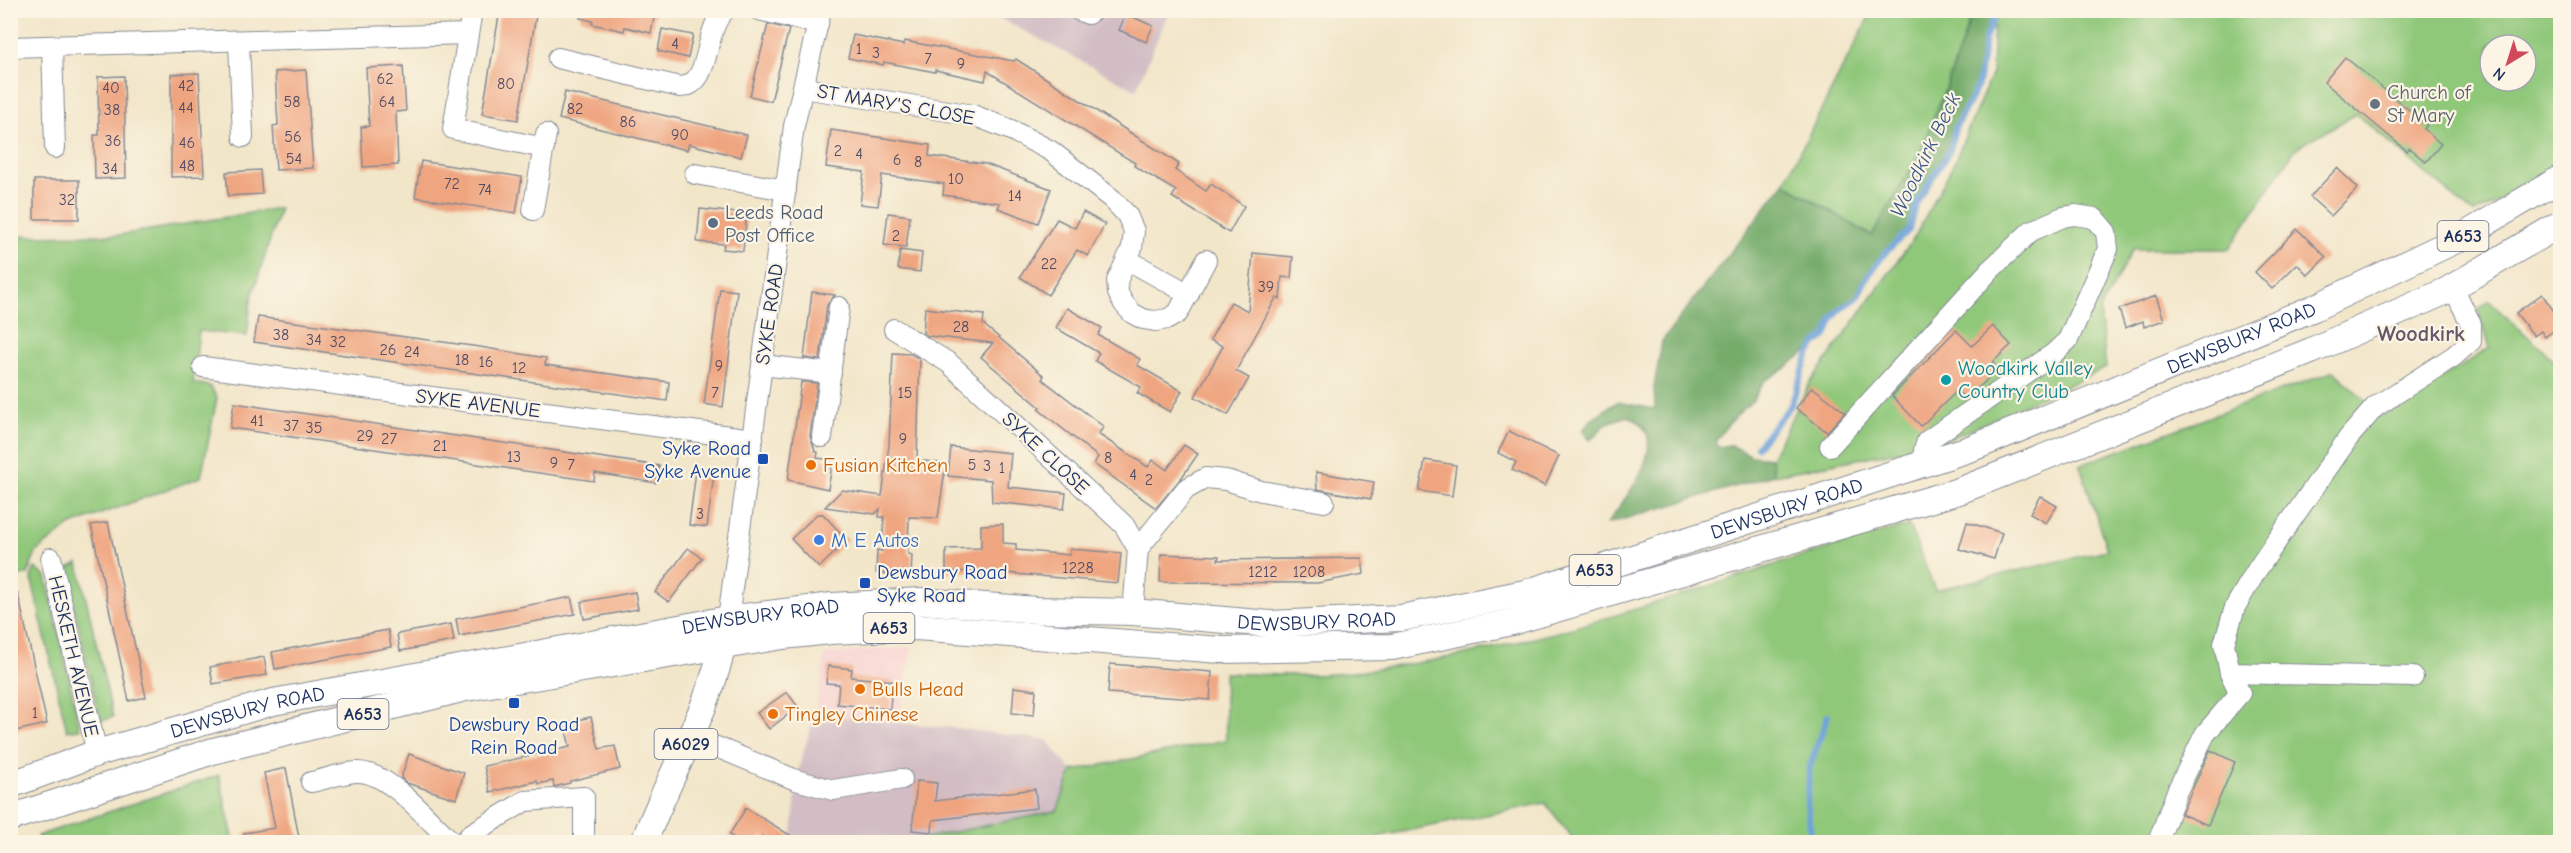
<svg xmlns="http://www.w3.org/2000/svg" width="2571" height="853" viewBox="0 0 2571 853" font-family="'Comic Neue',sans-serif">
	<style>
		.built { fill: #f7cfd0 }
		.industrial { fill: #d2bdc5 }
		.green { fill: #90c87a; stroke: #567c6c; stroke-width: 1.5; fill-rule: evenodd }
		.forest { fill: #74ac6a; stroke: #486e64; stroke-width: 1.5 }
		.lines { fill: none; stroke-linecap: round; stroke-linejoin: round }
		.stream { stroke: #6ea2da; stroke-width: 6 }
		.building { fill: #efa580 }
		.minor-casing { stroke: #868a94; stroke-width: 22 }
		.major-casing { stroke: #868a94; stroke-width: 28 }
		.minor { stroke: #fff; stroke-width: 20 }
		.major { stroke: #fff; stroke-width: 26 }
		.worship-dot { fill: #6b7280; stroke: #fcf5e5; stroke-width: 2 }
		.service-dot { fill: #5c6f8a; stroke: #fcf5e5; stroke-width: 2 }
		.culture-dot { fill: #0f9aa8; stroke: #fcf5e5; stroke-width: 2 }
		.transit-dot { fill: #1a4fb4; stroke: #fcf5e5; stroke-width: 2 }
		.food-dot { fill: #e8710a; stroke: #fcf5e5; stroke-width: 2 }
		.shop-dot { fill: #3f7fe0; stroke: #fcf5e5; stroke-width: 2 }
		.labels { text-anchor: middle; stroke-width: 4.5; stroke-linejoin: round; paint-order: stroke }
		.number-label { font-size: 16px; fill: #504c66 }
		.shield { fill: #fcf5e5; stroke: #5e6a86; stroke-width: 1.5 }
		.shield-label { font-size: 18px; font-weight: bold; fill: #1b2f5e }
		.worship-label { font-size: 20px; fill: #5b616d; stroke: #fcf5e5; text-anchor: start }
		.street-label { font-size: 20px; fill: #1b2f5e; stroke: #fcf5e5 }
		.service-label { font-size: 20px; fill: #4e5e75; stroke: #fcf5e5; text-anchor: start }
		.culture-label { font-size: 20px; fill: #0d838f; stroke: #fcf5e5; text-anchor: start }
		.transit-label { font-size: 20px; fill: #164399; stroke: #fcf5e5; text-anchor: end }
		.food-label { font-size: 20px; fill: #c56008; stroke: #fcf5e5; text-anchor: start }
		.shop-label { font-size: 20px; fill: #366cbe; stroke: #fcf5e5; text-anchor: start }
		.water-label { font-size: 21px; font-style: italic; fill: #385789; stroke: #fcf5e5 }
		.quarter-label { font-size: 22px; font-weight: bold; fill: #65586a; stroke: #fcf5e5 }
	</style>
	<rect width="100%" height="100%" fill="#fcf5e5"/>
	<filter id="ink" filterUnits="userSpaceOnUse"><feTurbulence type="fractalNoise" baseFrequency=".0167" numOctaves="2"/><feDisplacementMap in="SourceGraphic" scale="12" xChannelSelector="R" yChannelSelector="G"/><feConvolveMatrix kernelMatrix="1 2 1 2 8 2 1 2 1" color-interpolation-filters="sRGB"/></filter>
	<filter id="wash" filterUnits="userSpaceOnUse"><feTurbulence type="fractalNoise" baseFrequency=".008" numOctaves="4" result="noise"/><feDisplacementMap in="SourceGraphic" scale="24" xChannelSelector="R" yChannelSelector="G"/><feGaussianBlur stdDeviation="1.35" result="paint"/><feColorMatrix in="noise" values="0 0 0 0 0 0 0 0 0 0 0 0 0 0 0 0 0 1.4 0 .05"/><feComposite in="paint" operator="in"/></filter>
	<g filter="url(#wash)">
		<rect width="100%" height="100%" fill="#f2e6c9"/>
		<polygon class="built" points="912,647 899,724 815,714 825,654"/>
		<g class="industrial">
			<polygon points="986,11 1169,11 1136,90"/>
			<polygon points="815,714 963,729 1047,740 1072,771 1057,811 905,842 788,842 792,832 799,767"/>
		</g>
		<g class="green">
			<polygon points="1872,11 1973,11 1949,80 1920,153 1872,237 1784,183"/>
			<path d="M2000,11H2560V161L2502,200L2474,214L2356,114L2296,148L2229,249H2133L2100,310L2106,368L1940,443L1774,475L1771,458L1810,383L1914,238L1953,165L1992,73L1994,20ZM2490,45H2526V81H2490Z"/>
			<polygon points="280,208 251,300 247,336 199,331 193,383 210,386 217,398 201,477 71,525 36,552 28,574 11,579 10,236 120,235"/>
			<path d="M2489,301L2560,366V842H1576L1545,803L1352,842H906L1057,811L1072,771L1226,740L1224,673C1260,674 1297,677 1333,674C1483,661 1623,614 1765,568C1813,552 1861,539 1909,525L1935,590L2107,550L2080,465L2334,371L2382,416L2490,348L2478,310Z"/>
			<polygon points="78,563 113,717 100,721 66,570"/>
			<polygon points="35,568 46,576 80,729 67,731 31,577"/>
			<polygon points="219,775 234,842 40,842 37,836"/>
		</g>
		<path class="forest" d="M1973,11H2000L1985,39L1982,67L1972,99L1955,128L1950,150L1917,202L1909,230L1885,253L1866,279L1857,298L1839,310L1832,319L1826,336L1783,370L1764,381L1753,400L1731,421L1716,440L1718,447L1731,445L1752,456L1771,458L1774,475L1607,524C1625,498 1677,437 1628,416L1607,423L1590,440L1582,431L1594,417L1617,402L1655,409L1654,387L1662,341L1784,183L1872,236L1920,153L1949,80Z"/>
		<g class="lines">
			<g class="stream">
				<polyline points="1757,447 1791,405 1808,356 1816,343 1826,336 1832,319 1839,310 1857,298 1866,279 1885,253 1909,230 1917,202 1950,150 1955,128 1978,85 1985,39 1997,10"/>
				<polyline points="1812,842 1807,803 1810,766 1828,715"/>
			</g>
		</g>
		<g id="blocks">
			<g class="building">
				<polygon points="500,10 537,10 518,120 482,114"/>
				<polygon points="581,10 643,10 655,13 651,33 625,27 624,31 592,24 593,21 580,18"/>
				<polygon points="1126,14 1153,26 1146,42 1119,30"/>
				<polygon points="768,24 789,29 771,101 750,96"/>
				<polygon points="662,29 693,35 688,58 658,51"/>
				<polygon points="853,35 904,45 904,41 1014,61 1016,59 1179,164 1175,170 1206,191 1211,184 1244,206 1229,233 1172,197 1176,191 1134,166 1135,163 987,71 985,81 935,70 935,72 884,62 883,65 848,58"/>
				<polygon points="2345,57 2427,125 2424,129 2441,144 2426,162 2409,148 2407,151 2324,82"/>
				<polygon points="403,66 406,111 396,112 398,165 363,167 361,127 369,126 366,68"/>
				<polygon points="306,70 313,168 276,170 273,126 278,125 275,72"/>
				<polygon points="199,73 204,176 171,177 171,74"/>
				<polygon points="124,76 126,178 95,179 94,135 99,135 98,77"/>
				<polygon points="565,92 747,135 741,157 689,144 687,150 559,119"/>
				<polygon points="831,130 930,145 929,156 986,164 1051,189 1038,223 998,208 1000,203 943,195 944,184 882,175 878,206 860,204 864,172 826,167"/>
				<polygon points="421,161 522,177 516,213 415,197"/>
				<polygon points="2337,168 2358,188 2331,216 2310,197"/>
				<polygon points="260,170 262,194 228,196 226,172"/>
				<rect x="34" y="180" width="45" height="39"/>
				<polygon points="700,209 747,214 743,251 723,249 724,244 697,242"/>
				<polygon points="1083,212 1105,224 1088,256 1077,250 1048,295 1020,277 1057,219 1075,228"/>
				<polygon points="888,213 910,216 906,247 884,245"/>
				<polygon points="2297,229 2326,257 2308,275 2297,264 2272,289 2255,272"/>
				<polygon points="900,250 922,253 920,272 898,269"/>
				<polygon points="1253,253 1293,257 1291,278 1282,277 1280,299 1276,298 1236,371 1249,378 1228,415 1195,397 1223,346 1210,340 1231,302 1248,311"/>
				<polygon points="720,289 737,291 723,407 704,404"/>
				<polygon points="812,292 835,295 827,305 820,360 804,358"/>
				<polygon points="2542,294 2560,320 2560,326 2545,337 2541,331 2534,336 2516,313"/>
				<polygon points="2156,296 2164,320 2144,327 2143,321 2125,328 2119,309"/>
				<polygon points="925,308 984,315 983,324 1044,376 1042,379 1104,427 1098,434 1148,467 1153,460 1167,470 1184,445 1198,454 1182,477 1156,508 1094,464 1098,457 1038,409 1040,407 981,357 993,343 928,336 923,333"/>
				<polygon points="1067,308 1102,328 1098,335 1140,359 1137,365 1182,391 1170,412 1137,393 1141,387 1095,361 1099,353 1056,328"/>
				<polygon points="258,317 480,347 546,358 545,365 669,382 667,401 254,342"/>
				<polygon points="1993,326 2011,345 1992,363 1999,369 1966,399 1957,391 1921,426 1892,396 1956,330 1972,346"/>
				<polygon points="893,353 911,354 920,359 917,460 946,464 938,518 909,517 908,554 912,555 911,575 876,573 877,550 882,551 884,517 879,517 880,509 875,514 825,507 842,490 882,496 889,445"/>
				<polygon points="801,382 817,383 810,436 815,451 818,452 817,458 833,460 828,489 788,480"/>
				<polygon points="1812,387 1845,412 1827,432 1796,408"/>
				<polygon points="234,403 659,466 656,483 595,473 594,481 230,428"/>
				<polygon points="1509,431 1559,456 1545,486 1512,470 1516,462 1498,453"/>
				<polygon points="951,447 1011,453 1008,487 1066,493 1064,509 992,502 991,480 948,476"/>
				<polygon points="1425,460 1456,465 1452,496 1419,491"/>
				<polygon points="696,471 714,474 707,527 689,525"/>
				<polygon points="1316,472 1374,482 1371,499 1317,489"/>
				<polygon points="2040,496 2057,506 2046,523 2030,514"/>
				<polygon points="817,514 823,514 847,540 819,568 791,539"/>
				<polygon points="108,522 146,697 129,701 91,525"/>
				<polygon points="1967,522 2002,533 1994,559 1959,549"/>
				<polygon points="1003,524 1003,543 1016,544 1016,550 1070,555 1070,549 1121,553 1118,583 982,571 946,572 946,549 981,548 981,525"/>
				<polygon points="688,548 702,558 669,602 655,592"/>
				<polygon points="1161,554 1219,556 1218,560 1362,558 1364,574 1318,583 1160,582"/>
				<polygon points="635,592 638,609 584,619 581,602"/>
				<polygon points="18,594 47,724 10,732 10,595"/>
				<polygon points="571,597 575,614 459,636 456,619"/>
				<polygon points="451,624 454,641 400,651 397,634"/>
				<polygon points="388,630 391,647 275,669 272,652"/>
				<polygon points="264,657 267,675 213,684 210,667"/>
				<polygon points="1110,664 1212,672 1210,700 1108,693"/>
				<polygon points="828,666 852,669 851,677 892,681 890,709 837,704 839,684 826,683"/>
				<polygon points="1014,687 1036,690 1034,715 1012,713"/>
				<polygon points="787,692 798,707 769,729 757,713"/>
				<polygon points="591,717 599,749 615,746 620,769 570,781 570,783 554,787 553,781 538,784 537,781 490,792 484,766 570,747 564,723"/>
				<polygon points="2210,750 2235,762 2208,825 2181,814"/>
				<polygon points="409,754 464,773 456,799 407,783 401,778"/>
				<polygon points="286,768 300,843 245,843 244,833 275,828 264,773"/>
				<polygon points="917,781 937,783 935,801 1035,789 1037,808 933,820 932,832 912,830"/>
				<polygon points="746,808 801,842 801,843 772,843 762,836 758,843 742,843 729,835"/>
			</g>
		</g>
	</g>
	<g filter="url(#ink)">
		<use href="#blocks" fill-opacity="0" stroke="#868a94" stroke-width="1.5"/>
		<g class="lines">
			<defs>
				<g id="minor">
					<polyline points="472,10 453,129 544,148"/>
					<polyline points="759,10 818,24"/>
					<polyline points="1078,10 1088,14 1093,10"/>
					<polyline points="239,42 243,137"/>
					<polyline points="52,46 55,148"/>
					<polyline points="10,47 468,34"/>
					<path d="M558,58L680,87C713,85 702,31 725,10"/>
					<polyline points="803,88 973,115 1011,130 1051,151 1112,199 1127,215 1134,231 1132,248 1117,281 1118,293 1124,304 1132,313 1143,319 1155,321 1168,319 1178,313 1206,260"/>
					<polyline points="695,174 786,190"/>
					<polyline points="533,210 546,134"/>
					<polyline points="1128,260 1189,294"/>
					<polyline points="894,329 949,363 1124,525 1138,549 1133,612"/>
					<polyline points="762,365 831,373"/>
					<polyline points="203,367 753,439"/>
					<polyline points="822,437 839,307"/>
					<polyline points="1830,446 1990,270 2031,231 2063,217 2075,215 2094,218 2106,232 2108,249 2068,340 2053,354 1927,441 1924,450 1924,463"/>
					<polyline points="1138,549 1186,489 1206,478 1226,480 1261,491 1324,502"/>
					<polyline points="51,558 97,753"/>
					<polyline points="728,619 794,126 821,10"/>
					<polyline points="2413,677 2230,673 2224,644 2235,607 2258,568 2349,437 2375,407 2454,356 2471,341 2471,324 2453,287"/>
					<polyline points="690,736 796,780 833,790 902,779"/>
					<path d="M311,782C326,779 341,773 356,772C388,770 429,821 452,842"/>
					<polyline points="464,842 471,834 525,801 584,797 584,842"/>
					<polyline points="2158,842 2177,791 2205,734 2240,693 2230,673"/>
				</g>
				<g id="major">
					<path id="s1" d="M10,785L97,753L273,702L728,619L832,606L921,601L1037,610L1133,612L1270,624L1401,618L1525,593L1972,448L2314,308L2460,238L2560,179"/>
					<polyline points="10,818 213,751 466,688 783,636 831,631 916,627 1221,650 1392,647 1512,622 1959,491 2311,351 2446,291 2560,224"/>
					<path d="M644,842C670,772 713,705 726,630"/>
				</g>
			</defs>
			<use href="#minor" class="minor-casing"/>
			<use href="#major" class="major-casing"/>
			<use href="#minor" class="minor"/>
			<use href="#major" class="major"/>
		</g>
	</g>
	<circle class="worship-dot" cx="2375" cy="104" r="6"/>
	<circle class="service-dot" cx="713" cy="223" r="6"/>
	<circle class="culture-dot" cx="1946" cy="380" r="6"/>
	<g class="transit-dot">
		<rect x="757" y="453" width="12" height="12" rx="3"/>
		<rect x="859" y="577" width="12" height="12" rx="3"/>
		<rect x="508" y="697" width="12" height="12" rx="3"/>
	</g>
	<g class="food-dot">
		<circle cx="811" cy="465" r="6"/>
		<circle cx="860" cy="689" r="6"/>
		<circle cx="773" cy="714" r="6"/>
	</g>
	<circle class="shop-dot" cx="819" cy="540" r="6"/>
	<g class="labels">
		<g class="number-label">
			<text x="675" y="49">4</text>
			<text x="859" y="54">1</text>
			<text x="876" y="58">3</text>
			<text x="928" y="64">7</text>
			<text x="961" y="69">9</text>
			<text x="385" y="84">62</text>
			<text x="506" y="89">80</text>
			<text x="186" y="91">42</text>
			<text x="111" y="93">40</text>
			<text x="292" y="107">58</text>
			<text x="387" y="107">64</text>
			<text x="186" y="113">44</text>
			<text x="575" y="114">82</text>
			<text x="112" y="115">38</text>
			<text x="628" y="127">86</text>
			<text x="680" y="140">90</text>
			<text x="293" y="142">56</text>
			<text x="113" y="146">36</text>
			<text x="187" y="148">46</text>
			<text x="838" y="156">2</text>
			<text x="859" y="159">4</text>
			<text x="294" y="164">54</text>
			<text x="897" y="165">6</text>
			<text x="918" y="167">8</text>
			<text x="187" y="171">48</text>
			<text x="110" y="174">34</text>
			<text x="956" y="184">10</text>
			<text x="452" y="189">72</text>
			<text x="485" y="195">74</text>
			<text x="1015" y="201">14</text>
			<text x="67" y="205">32</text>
			<text x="896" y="241">2</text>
			<text x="1049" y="269">22</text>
			<text x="1266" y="292">39</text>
			<text x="961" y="332">28</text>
			<text x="281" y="340">38</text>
			<text x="314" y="345">34</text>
			<text x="338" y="347">32</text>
			<text x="388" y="355">26</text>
			<text x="412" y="357">24</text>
			<text x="462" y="365">18</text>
			<text x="486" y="367">16</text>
			<text x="719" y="371">9</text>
			<text x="519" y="373">12</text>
			<text x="715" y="398">7</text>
			<text x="905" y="398">15</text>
			<text x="257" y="426">41</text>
			<text x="291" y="431">37</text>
			<text x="314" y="433">35</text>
			<text x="365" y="441">29</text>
			<text x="389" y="444">27</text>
			<text x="903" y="444">9</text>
			<text x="440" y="451">21</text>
			<text x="514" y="462">13</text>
			<text x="1108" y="463">8</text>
			<text x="554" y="468">9</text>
			<text x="571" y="470">7</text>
			<text x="972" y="470">5</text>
			<text x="987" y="471">3</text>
			<text x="1002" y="473">1</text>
			<text x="1133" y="480">4</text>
			<text x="1149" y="485">2</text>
			<text x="700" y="519">3</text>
			<text x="1078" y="573">1228</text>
			<text x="1263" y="577">1212</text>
			<text x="1309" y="577">1208</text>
			<text x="35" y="718">1</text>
		</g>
		<g class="shield">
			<rect x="2437.5" y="221" width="51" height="30" rx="4.5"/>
			<rect x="1569.5" y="555" width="51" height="30" rx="4.5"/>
			<rect x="863.5" y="613" width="51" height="30" rx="4.5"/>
			<rect x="337.5" y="699" width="51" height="30" rx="4.5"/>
			<rect x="654.5" y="729" width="63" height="30" rx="4.5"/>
		</g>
		<g class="shield-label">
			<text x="2463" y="242">A653</text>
			<text x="1595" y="576">A653</text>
			<text x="889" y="634">A653</text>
			<text x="363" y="720">A653</text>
			<text x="686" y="750">A6029</text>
		</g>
		<g class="worship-label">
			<text x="2387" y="99">Church of<tspan x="2387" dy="23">St Mary</tspan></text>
		</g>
		<g class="street-label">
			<text transform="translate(896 104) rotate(10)" y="7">ST MARY'S CLOSE</text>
			<text transform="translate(769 314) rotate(-82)" y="7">SYKE ROAD</text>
			<text dy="7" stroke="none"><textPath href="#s1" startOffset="2301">DEWSBURY ROAD</textPath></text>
			<text transform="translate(478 403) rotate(7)" y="7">SYKE AVENUE</text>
			<text transform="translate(1046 453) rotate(43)" y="7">SYKE CLOSE</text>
			<text dy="7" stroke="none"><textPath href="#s1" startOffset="1815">DEWSBURY ROAD</textPath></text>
			<text dy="7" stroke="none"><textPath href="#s1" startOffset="771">DEWSBURY ROAD</textPath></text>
			<text dy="7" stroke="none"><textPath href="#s1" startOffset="1329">DEWSBURY ROAD</textPath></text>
			<text transform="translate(74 656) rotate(77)" y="7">HESKETH AVENUE</text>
			<text dy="7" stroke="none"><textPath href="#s1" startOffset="249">DEWSBURY ROAD</textPath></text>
		</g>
		<g class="service-label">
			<text x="725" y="219">Leeds Road<tspan x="725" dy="23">Post Office</tspan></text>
		</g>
		<g class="culture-label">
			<text x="1958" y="375">Woodkirk Valley<tspan x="1958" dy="23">Country Club</tspan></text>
		</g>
		<g class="transit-label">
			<text x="751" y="455">Syke Road<tspan x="751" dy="23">Syke Avenue</tspan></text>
			<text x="877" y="579" text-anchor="start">Dewsbury Road<tspan x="877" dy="23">Syke Road</tspan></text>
			<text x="514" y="731" text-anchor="middle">Dewsbury Road<tspan x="514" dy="23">Rein Road</tspan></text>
		</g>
		<g class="food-label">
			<text x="823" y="472">Fusian Kitchen</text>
			<text x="872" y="696">Bulls Head</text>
			<text x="785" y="721">Tingley Chinese</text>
		</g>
		<g class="shop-label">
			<text x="831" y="547">M E Autos</text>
		</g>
		<g class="water-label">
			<text transform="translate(1925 155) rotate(-64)" y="7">Woodkirk Beck</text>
		</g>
		<g class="quarter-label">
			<text x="2421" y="341">Woodkirk</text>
		</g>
	</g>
	<rect width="2571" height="853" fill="none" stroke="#fcf5e5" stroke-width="36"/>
	<g transform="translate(2508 63) rotate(218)"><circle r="28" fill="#fcf5e5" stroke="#a2a6af" stroke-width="1.5"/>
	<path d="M0-4.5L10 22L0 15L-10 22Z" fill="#d1495b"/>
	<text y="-9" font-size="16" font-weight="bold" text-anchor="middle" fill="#1b2f5e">N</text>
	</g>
</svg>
